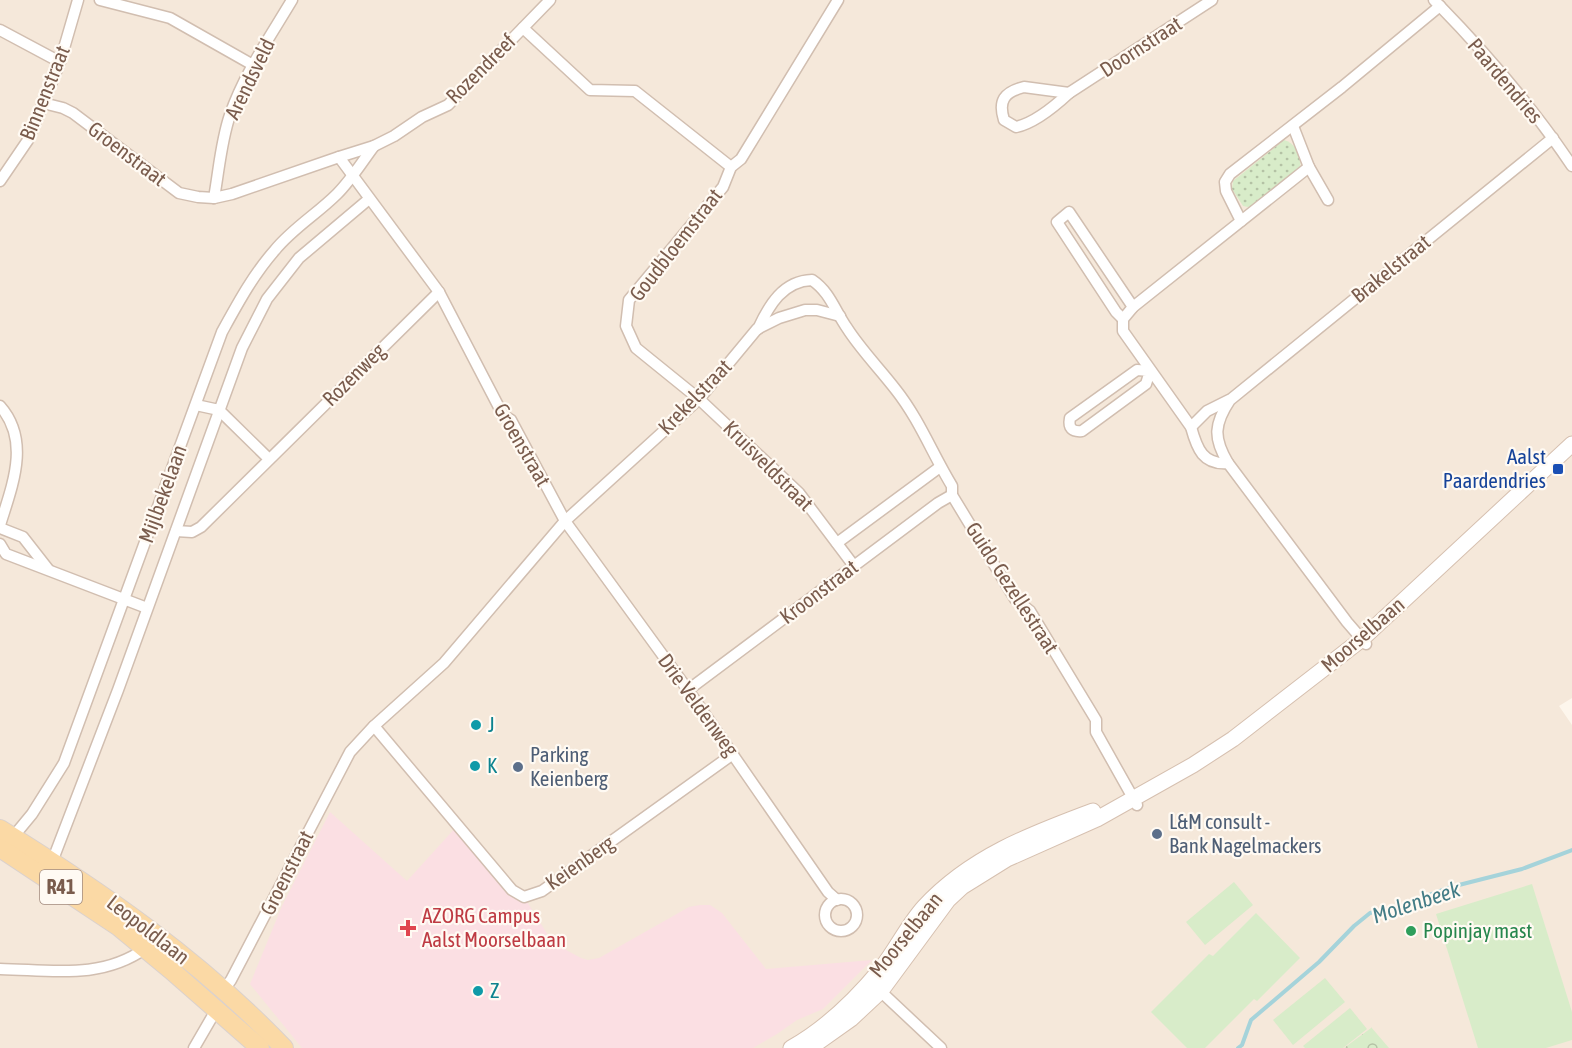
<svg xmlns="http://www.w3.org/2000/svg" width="1572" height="1048" viewBox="0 0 1572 1048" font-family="'Asap Condensed',sans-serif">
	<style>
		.residential { fill: #f5e8da }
		.medical { fill: #fbdfe3 }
		.grass { fill: url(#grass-dots) }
		.park { fill: url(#park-crowns) }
		.pitch { fill: #d8ecc9 }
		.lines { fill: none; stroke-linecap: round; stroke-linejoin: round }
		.stream { stroke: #a5d3da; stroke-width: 4 }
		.street-casing { stroke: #d1beb0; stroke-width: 13 }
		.secondary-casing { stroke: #d6c0b0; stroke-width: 17 }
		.primary-casing { stroke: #dad1cd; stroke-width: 20 }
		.street { stroke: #fff; stroke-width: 10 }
		.secondary { stroke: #fff; stroke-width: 15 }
		.primary { stroke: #fbd9a5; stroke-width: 18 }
		.transit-dot { fill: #1a4fb4; stroke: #fffaf3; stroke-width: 2 }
		.culture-dot { fill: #0f9aa8; stroke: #fffaf3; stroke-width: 2 }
		.service-dot { fill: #5c6f8a; stroke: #fffaf3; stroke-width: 2 }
		.health-dot { fill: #e0444e; stroke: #fffaf3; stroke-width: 2 }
		.leisure-dot { fill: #2e9e5b; stroke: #fffaf3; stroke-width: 2 }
		.labels { text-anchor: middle; stroke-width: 4.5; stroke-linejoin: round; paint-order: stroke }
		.shield { fill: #fffaf3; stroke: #a28b7f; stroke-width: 1.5 }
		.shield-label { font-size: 20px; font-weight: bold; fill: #7a5c4d }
		.street-label { font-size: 21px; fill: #7a5c4d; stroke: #fffaf3 }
		.transit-label { font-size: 21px; fill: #164399; stroke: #fffaf3; text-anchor: end }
		.culture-label { font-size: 21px; fill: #0d838f; stroke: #fffaf3; text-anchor: start }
		.service-label { font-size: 21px; fill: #4e5e75; stroke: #fffaf3; text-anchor: start }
		.health-label { font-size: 21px; fill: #be3a42; stroke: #fffaf3; text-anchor: start }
		.leisure-label { font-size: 21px; fill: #27864d; stroke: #fffaf3; text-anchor: start }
		.water-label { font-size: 22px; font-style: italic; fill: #437c86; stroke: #fffaf3 }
	</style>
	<defs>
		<pattern id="grass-dots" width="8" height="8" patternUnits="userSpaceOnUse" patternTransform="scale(1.5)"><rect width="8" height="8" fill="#d8ecc9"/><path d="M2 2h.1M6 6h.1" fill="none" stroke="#b4c2a5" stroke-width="1.8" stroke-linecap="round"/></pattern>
		<pattern id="park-crowns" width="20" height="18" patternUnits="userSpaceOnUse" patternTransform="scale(1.5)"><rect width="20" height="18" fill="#d8ecc9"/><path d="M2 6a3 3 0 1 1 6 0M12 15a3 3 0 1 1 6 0" fill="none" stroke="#b4c2a5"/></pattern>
	</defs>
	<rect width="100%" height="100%" fill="#fdf6ec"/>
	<polygon class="residential" points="0,0 1572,0 1572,698 1559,706 1572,725 1572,1048 0,1048"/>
	<polygon class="medical" points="330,812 407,881 457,826 524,897 553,943 581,958 588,960 599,958 689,907 700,905 710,905 722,913 766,969 872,960 823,1009 797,1020 777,1034 753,1048 302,1048 250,984 282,906"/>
	<path class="grass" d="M1284,140C1295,143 1302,156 1300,167L1254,205L1248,207L1243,206L1232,189L1233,181Z"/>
	<polygon class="park" points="1371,1027 1389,1048 1344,1048 1371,1028"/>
	<g class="pitch">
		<polygon points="1234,882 1253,905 1205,945 1186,922"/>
		<polygon points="1532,884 1572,1012 1572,1040 1546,1048 1478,1048 1436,914"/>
		<polygon points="1256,913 1300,958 1257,1001 1254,999 1205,1048 1187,1048 1151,1012 1209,954 1213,956"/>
		<polygon points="1325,978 1345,1002 1293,1045 1273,1020"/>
		<polygon points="1350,1008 1367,1029 1343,1048 1305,1048 1303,1046"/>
	</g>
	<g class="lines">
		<polyline class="stream" points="1238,1048 1242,1045 1251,1020 1319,962 1354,926 1370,913 1397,907 1451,887 1522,869 1572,850"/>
		<defs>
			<g id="street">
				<polyline points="100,0 170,18 253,65"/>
				<polyline points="838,0 741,159 731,167 723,187 629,300 626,326 636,348 699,399 799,493 854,566"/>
				<path d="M1434,0C1484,51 1532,106 1572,166"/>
				<polyline points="523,28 590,90 635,91 731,167"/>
				<polyline points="0,30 60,62"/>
				<path d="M1024,87L1069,93C1055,106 1035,123 1016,127L1004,120C998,101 1004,92 1024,87Z"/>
				<polyline points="1069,93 1212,0"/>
				<polyline points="43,103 63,108 73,113 179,193 198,197 214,198 232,194 339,157 439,292 503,415 511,420 565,521 444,663 374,726 350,752 231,980 223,991"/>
				<polyline points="339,157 374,146 394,136 422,117 448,105 550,0"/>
				<polyline points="1309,167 1328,200"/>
				<polyline points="0,181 28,140 60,62 78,0"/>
				<path d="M214,198C219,170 221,141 230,115C244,74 270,37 292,0"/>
				<polyline points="1241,221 1226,191 1225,182 1230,174 1342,87 1440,6"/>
				<polyline points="1123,319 1116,312 1057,222 1069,212 1133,307"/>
				<path d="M758,329C769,305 783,281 812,280C830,292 835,311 847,328C861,350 880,369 896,390C919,419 933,455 952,486V495L1015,599L1030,611L1096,720V732L1137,805"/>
				<path d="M1137,370L1150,371L1146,384L1082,431C1072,432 1068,428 1070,418Z"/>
				<polyline points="196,405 219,410 269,459"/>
				<path d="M0,406C31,441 12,486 0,525"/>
				<polyline points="1191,427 1207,411 1229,400"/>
				<path d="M1228,463C1203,465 1197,449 1191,427L1123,331V319L1133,307L1309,167L1293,126"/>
				<polyline points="0,528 23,537 48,569"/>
				<polyline points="176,531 192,532 201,527 439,292"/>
				<polyline points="837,543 940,467"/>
				<polyline points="0,544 6,554 147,608"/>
				<path d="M1366,644L1347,622L1228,463C1213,438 1214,424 1230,400L1553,138"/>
				<polyline points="688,690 938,503 952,495"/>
				<polyline points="374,726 512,890 524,897 542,891 733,754"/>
				<path d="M13,837L32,814L64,763L222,332C238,303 253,275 275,250C293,228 317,214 337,194C351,180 362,162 374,146"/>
				<polyline points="52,862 118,690 242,348 267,299 299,258 369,199"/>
				<circle cx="841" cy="915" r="16"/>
				<polyline points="837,900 828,892 688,690 565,521 699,399 757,329 779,318 805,310 817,310 840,316"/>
				<path d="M0,969C52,970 101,980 146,948"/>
				<polyline points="876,987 941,1048"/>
				<polyline points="194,1048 212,1017 217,1011"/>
			</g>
			<g id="secondary">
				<path d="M791,1048C825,1029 855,1000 880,970C896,950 907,926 924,907C970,857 1031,834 1093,811"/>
				<polyline points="810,1048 851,1019 881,991 948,900 962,887 1007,859 1097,819 1193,765 1233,739 1362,639 1572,444"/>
			</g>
			<g id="primary">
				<path d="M0,829C102,892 201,961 284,1048"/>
				<polyline points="0,848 119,927 171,970 260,1048"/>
			</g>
		</defs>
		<use href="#street" class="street-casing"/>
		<use href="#secondary" class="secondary-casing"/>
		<use href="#primary" class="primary-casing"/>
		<use href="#street" class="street"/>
		<use href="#secondary" class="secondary"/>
		<use href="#primary" class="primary"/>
	</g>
	<rect class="transit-dot" x="1552" y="463" width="12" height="12" rx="3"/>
	<g class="culture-dot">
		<circle cx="476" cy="725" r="6"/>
		<circle cx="475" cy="766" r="6"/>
		<circle cx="478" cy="991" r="6"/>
	</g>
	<g class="service-dot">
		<circle cx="518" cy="767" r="6"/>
		<circle cx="1157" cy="834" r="6"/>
	</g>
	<path class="health-dot" d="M405 919h6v6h6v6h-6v6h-6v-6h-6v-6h6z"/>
	<circle class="leisure-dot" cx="1411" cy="931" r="6"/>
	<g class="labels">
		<rect class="shield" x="40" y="870" width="42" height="34" rx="4.5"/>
		<g class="shield-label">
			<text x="61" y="894">R41</text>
		</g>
		<g class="street-label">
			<text transform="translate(1141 47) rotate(-33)" y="7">Doornstraat</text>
			<text transform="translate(481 69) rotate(-45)" y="7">Rozendreef</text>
			<text transform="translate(250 79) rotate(-64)" y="7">Arendsveld</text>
			<text transform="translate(1505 81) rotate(50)" y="7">Paardendries</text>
			<text transform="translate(45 93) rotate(-68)" y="7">Binnenstraat</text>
			<text transform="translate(127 154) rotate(37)" y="7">Groenstraat</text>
			<text transform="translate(676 245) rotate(-52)" y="7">Goudbloemstraat</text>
			<text transform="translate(1391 269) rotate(-39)" y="7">Brakelstraat</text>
			<text transform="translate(354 375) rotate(-45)" y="7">Rozenweg</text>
			<text transform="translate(695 397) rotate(-46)" y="7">Krekelstraat</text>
			<text transform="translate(522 445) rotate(60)" y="7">Groenstraat</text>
			<text transform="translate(768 466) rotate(45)" y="7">Kruisveldstraat</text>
			<text transform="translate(163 494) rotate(-70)" y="7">Mijlbekelaan</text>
			<text transform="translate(1012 588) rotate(57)" y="7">Guido Gezellestraat</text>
			<text transform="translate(819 592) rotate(-37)" y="7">Kroonstraat</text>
			<text transform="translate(1363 635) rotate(-41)" y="7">Moorselbaan</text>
			<text transform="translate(698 705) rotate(54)" y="7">Drie Veldenweg</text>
			<text transform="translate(580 863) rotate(-35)" y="7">Keienberg</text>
			<text transform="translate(287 873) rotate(-63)" y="7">Groenstraat</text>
			<text transform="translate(148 930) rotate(38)" y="7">Leopoldlaan</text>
			<text transform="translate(906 935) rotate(-51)" y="7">Moorselbaan</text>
		</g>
		<g class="transit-label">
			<text x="1546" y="464">Aalst<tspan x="1546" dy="24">Paardendries</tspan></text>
		</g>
		<g class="culture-label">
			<text x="488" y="732">J</text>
			<text x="487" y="773">K</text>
			<text x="490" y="998">Z</text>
		</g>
		<g class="service-label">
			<text x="530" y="762">Parking<tspan x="530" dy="24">Keienberg</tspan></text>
			<text x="1169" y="829">L&amp;M consult -<tspan x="1169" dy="24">Bank Nagelmackers</tspan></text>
		</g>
		<g class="health-label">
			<text x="422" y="923">AZORG Campus<tspan x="422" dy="24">Aalst Moorselbaan</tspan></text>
		</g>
		<g class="leisure-label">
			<text x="1423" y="938">Popinjay mast</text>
		</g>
		<g class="water-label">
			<text transform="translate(1416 902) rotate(-18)" y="8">Molenbeek</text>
		</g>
	</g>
</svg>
